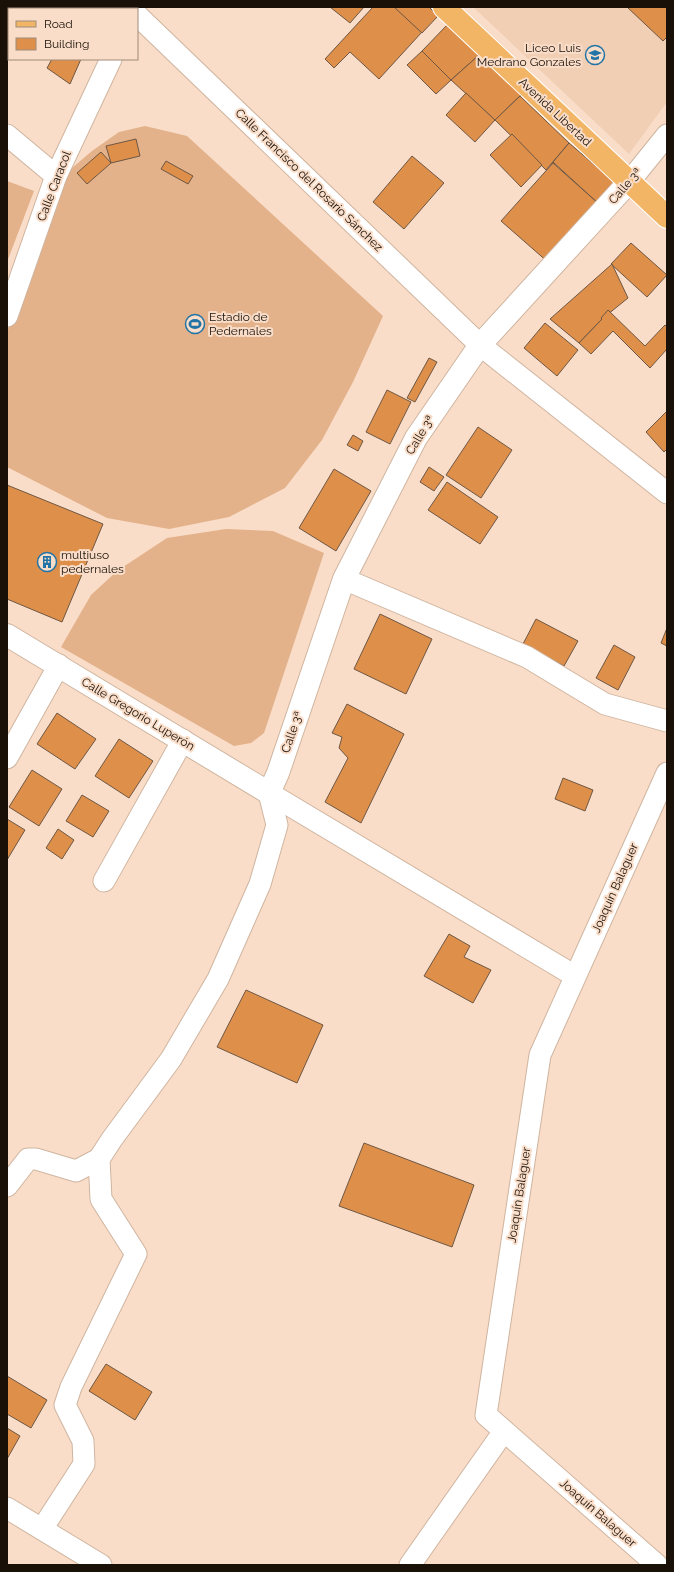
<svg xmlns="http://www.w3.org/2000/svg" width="674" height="1572" viewBox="0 0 674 1572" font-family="Raleway,sans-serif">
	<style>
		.built { fill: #f1cfb5 }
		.garden { fill: #e3b18a }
		.building { fill: #de8f4a; stroke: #6e5744 }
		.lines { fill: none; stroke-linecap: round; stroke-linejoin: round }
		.street-casing { stroke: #cfb5a0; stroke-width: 23 }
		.secondary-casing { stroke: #cfb5a0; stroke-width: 24 }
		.primary-casing { stroke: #fff; stroke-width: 24 }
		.street { stroke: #fff; stroke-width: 21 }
		.secondary { stroke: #fff; stroke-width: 22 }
		.primary { stroke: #f2b566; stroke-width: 22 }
		.labels { text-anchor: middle; stroke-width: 4; stroke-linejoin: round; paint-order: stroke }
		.poi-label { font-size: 12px; fill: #191008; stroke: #f9ddc8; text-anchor: start }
		.street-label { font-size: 12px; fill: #191008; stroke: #f9ddc8 }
	</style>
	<rect width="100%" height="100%" fill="#f9ddc8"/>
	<polygon class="built" points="473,7 667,7 667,102 629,154"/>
	<g class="garden">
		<polygon points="145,126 187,136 383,316 353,382 322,440 285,488 229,517 169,529 107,518 7,467 7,332 65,174 92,151 119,132"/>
		<polygon points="7,181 34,191 7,262"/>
		<polygon points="226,529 273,531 324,553 264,733 251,743 234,746 61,647 91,595 117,571 167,538"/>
	</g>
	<g class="building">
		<polygon points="330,7 364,7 350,23"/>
		<polygon points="373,7 395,7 422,32 379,79 350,52 334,68 325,59"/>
		<polygon points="394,7 429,7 438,16 422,33"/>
		<polygon points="627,7 667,7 667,37 663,41"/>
		<polygon points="448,24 479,55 451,80 422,51"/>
		<polygon points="422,51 451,80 436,94 407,65"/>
		<polygon points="479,55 523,93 495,120 451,80"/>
		<polygon points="52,59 81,59 70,84 47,68"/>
		<polygon points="466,93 495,120 475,142 446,115"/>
		<polygon points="520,96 569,143 546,170 495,120"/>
		<polygon points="512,134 542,165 521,187 490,155"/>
		<polygon points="136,139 140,156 111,163 106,146"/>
		<polygon points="569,143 617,184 600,205 553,162"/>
		<polygon points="101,152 111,163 87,184 77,173"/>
		<polygon points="412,156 444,183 404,229 373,202"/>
		<polygon points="166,161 193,176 188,184 161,169"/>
		<polygon points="553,163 600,205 549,263 501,221"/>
		<polygon points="631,243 667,275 647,297 611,264"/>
		<polygon points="612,264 628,298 602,319 579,343 550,319"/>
		<polygon points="608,310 645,346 665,325 667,327 667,349 650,368 613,331 591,354 579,343 602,319 601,318"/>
		<polygon points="545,323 578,350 557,376 524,348"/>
		<polygon points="429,358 437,362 415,402 407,398"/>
		<polygon points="387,390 411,402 390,444 366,432"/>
		<polygon points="667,411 667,449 664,452 646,432"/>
		<polygon points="478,427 512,450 481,498 446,475"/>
		<polygon points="353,435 363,441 358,451 347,445"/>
		<polygon points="429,467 444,477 434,491 420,482"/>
		<polygon points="334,469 371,491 336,551 299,528"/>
		<polygon points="447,482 498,517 480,544 428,510"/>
		<polygon points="7,485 103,524 62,622 7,599"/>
		<polygon points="380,614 432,639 406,694 354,669"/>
		<polygon points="536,619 578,641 564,666 523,644"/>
		<polygon points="667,628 667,646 661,643"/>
		<polygon points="614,645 635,657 618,690 596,678"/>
		<polygon points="347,704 404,734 361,823 325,802 348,758 339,748 342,737 332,733"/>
		<polygon points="57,713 96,739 75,769 37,744"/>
		<polygon points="119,739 153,761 129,798 95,776"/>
		<polygon points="32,770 62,789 39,826 9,807"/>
		<polygon points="563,778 593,790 585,811 555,799"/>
		<polygon points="82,795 109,811 93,837 66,821"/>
		<polygon points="7,819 25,830 7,860"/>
		<polygon points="58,829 74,840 62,859 46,848"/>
		<polygon points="449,934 470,946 464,957 491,970 473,1003 424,976"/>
		<polygon points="246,990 323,1025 297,1083 217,1047"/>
		<polygon points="364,1143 474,1185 452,1247 339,1206"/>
		<polygon points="106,1364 152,1392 135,1420 89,1391"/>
		<polygon points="7,1376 47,1400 31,1428 7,1414"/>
		<polygon points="7,1428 20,1436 7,1459"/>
	</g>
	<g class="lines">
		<defs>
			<g id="street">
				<polyline points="137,15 480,345 667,493"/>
				<polyline points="7,135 56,176"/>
				<polyline points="629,182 667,135"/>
				<polyline points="7,316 56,176 111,59"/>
				<polyline points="344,579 527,657 605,704 667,721"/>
				<polyline points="7,758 59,665"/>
				<polyline points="269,793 575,976"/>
				<polyline points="104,881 183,740"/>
				<polyline points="7,1186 28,1159 36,1159 76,1171 99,1159 112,1139 171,1059 218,979 260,884 277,825 269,793"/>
				<polyline points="7,1508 101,1565"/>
				<polyline points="42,1529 84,1464 83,1441 65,1405 71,1387 136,1254 101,1199 99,1159"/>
				<polyline points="410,1565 504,1431"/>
				<polyline points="657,1565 486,1415 540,1055 667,773"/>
			</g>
			<polyline id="secondary" points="7,635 269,793 278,773 344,579 416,438 480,345 629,182"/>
			<polyline id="primary" points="444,7 667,217"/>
		</defs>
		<use href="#street" class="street-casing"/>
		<use href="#secondary" class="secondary-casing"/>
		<use href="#primary" class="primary-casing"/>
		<use href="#street" class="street"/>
		<use href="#secondary" class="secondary"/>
		<use href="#primary" class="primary"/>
	</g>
	<defs>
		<symbol id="school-ring" viewBox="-11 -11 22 22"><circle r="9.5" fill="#f9ddc8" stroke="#2174a5" stroke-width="1.5"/><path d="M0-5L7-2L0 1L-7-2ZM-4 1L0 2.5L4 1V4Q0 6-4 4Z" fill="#2174a5"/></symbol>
		<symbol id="stadium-ring" viewBox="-11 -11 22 22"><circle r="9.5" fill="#f9ddc8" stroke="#2174a5" stroke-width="1.5"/><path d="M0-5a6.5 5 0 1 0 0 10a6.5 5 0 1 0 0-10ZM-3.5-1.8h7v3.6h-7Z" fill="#2174a5"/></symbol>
		<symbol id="building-ring" viewBox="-11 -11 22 22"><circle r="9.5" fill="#f9ddc8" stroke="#2174a5" stroke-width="1.5"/><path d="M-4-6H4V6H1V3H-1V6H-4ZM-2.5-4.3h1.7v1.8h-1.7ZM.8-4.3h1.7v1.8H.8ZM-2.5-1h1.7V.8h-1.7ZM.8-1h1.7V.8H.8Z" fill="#2174a5"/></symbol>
	</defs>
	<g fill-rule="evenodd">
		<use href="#school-ring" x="584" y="44" width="22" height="22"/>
		<use href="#stadium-ring" x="184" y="313" width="22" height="22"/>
		<use href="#building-ring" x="36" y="551" width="22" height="22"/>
	</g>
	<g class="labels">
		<g class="poi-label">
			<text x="581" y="52" text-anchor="end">Liceo Luis<tspan x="581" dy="14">Medrano Gonzales</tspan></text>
			<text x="209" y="321">Estadio de<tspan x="209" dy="14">Pedernales</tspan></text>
			<text x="61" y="559">multiuso<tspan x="61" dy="14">pedernales</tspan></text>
		</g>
		<g class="street-label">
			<text transform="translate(555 112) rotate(43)" y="4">Avenida Libertad</text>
			<text transform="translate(309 180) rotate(44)" y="4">Calle Francisco del Rosario Sánchez</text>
			<text transform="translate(54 186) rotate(-69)" y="4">Calle Caracol</text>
			<text transform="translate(625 186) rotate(-49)" y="4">Calle 3ª</text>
			<text transform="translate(420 435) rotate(-59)" y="4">Calle 3ª</text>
			<text transform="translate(138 714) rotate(31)" y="4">Calle Gregorio Luperón</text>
			<text transform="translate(292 732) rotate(-71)" y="4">Calle 3ª</text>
			<text transform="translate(615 888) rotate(-66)" y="4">Joaquín Balaguer</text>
			<text transform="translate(519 1195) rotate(-81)" y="4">Joaquín Balaguer</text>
			<text transform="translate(598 1513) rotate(41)" y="4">Joaquín Balaguer</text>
		</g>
	</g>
	<rect width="674" height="1572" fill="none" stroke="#191008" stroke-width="16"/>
	<rect x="8" y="8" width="130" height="52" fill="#f9ddc8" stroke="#9f8b7b"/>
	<rect x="16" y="21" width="20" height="6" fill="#f2b566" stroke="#9f8b7b"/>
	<text x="44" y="28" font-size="12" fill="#191008">Road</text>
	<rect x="16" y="38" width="20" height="12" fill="#de8f4a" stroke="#9f8b7b"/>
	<text x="44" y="48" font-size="12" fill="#191008">Building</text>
</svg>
